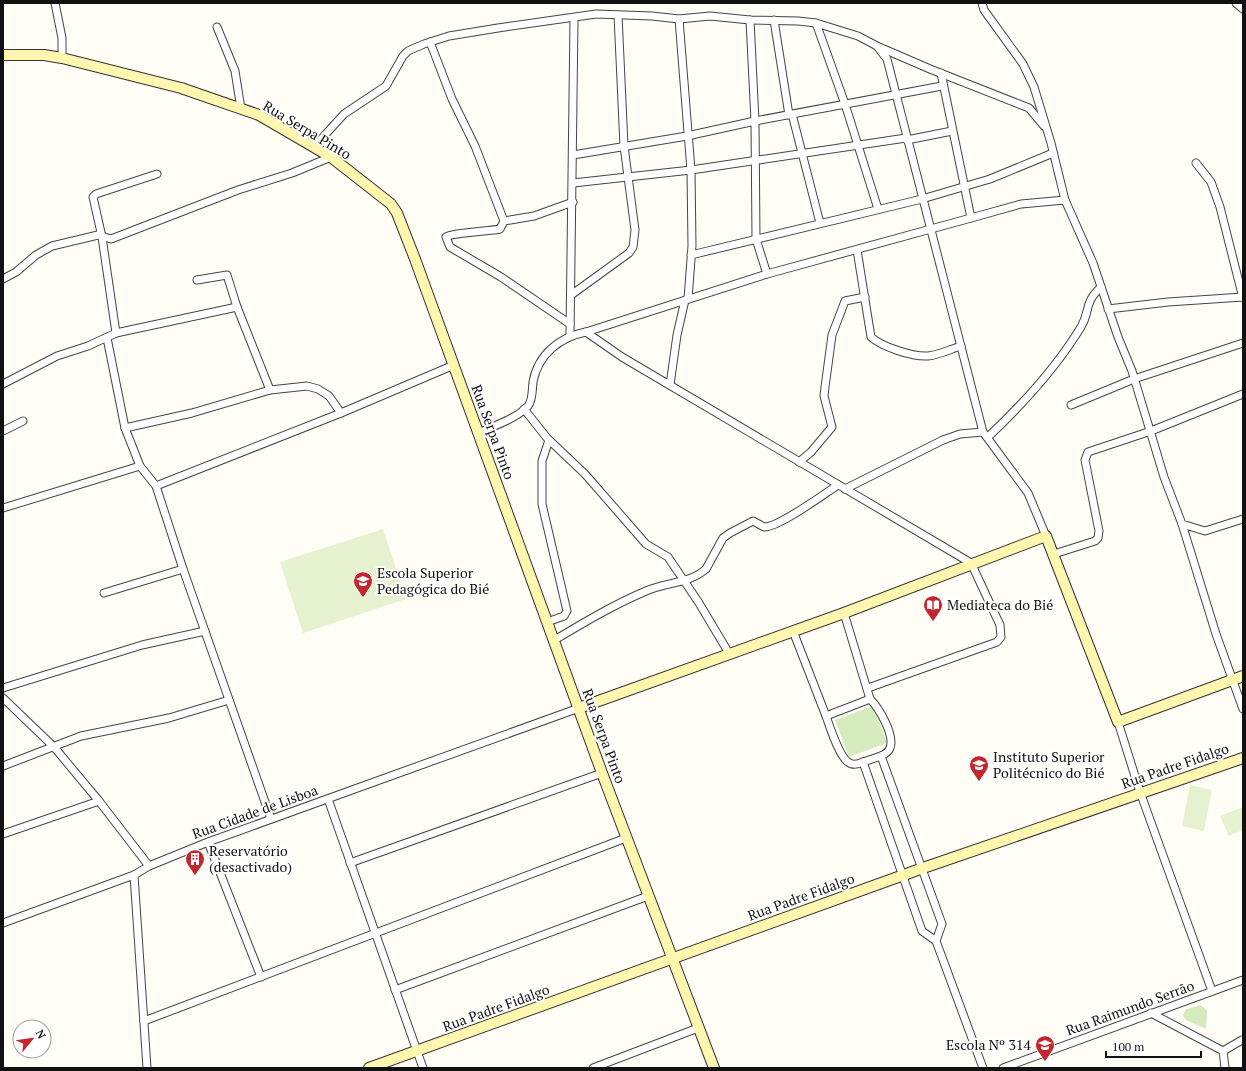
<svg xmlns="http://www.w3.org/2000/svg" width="1246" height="1071" viewBox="0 0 1246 1071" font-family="'PT Serif',serif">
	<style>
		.green { fill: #d5ebbd }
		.pitch { fill: #e6f2cf }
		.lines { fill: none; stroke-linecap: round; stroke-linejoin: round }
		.street-casing { stroke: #444; stroke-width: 9 }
		.secondary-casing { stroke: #333; stroke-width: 12 }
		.street { stroke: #fff; stroke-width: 7 }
		.secondary { stroke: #fff6b0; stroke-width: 10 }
		.labels { text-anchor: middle; stroke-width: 4; stroke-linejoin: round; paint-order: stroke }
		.street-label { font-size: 14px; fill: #111; stroke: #fff }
		.poi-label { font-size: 14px; fill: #111; stroke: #fff; text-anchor: start }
	</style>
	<rect width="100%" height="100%" fill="#fffdf5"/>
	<g class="green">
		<polygon points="873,706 887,743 849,757 835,720"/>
		<polygon points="1200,1005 1207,1010 1206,1029 1186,1020 1183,1016 1185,1010"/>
	</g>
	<g class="pitch">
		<polygon points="383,529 406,599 303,633 280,562"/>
		<polygon points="1190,785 1212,790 1204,831 1182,826"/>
		<polygon points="1243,807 1243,830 1229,836 1220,816"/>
	</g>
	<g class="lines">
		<defs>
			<g id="street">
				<polyline points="55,3 62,38 62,58"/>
				<polyline points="982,3 984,10 1023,64 1034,87 1051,143 1065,200 1093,263 1118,337 1132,371 1164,477 1182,524 1205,531 1243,519"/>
				<polyline points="1236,3 1243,9"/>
				<polyline points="679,19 691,170 692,246 688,299"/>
				<polyline points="750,20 755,121 756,239 767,274"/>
				<polyline points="774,20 789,115"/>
				<polyline points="816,23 845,104 878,209"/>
				<polyline points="217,27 235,71 241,109"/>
				<polyline points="430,42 452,99 475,146 504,221"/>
				<polyline points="879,47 930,69 1029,108 1044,126"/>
				<polyline points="941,73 971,218"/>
				<polyline points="792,114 820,223"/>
				<polyline points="907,140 952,131"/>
				<polyline points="314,147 344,114 386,86 403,56 408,51 424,44 449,36 498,28 596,14 652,16 679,19 710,16 750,20 798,21 816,23 858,36 877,46 887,59 983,432"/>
				<polyline points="573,155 687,136 755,121 942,86"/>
				<polyline points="1196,163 1211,182 1220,207 1243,298"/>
				<polyline points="573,183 691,170 906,138"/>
				<path d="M504,221L500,229C491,231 450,233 446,237L450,247L501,277L570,324"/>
				<polyline points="504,221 534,216 573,202"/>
				<path d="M857,250L871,337C882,347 913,357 928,356C939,355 951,349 961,346"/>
				<polyline points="691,255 922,199 990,179 1053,153"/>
				<polyline points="3,279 16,272 36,255 52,246 98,235 111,239 238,190 292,173 331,157"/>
				<polyline points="197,280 227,275 237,307 270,390"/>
				<polyline points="571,295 629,253 633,247 635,230 624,146 618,15"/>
				<polyline points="1108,309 1168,302 1243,297"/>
				<polyline points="586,332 622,357 971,563 1000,625 1001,637 997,642 868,688"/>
				<polyline points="116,333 102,237 93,197 96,194 157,174"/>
				<polyline points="570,335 574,19"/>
				<polyline points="107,338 125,428 140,466 156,486 183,569 271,819"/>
				<polyline points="3,384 57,356 88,346 116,333 237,307"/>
				<polyline points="670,385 677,335 685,300"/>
				<polyline points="1071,405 1134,379 1243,343"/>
				<polyline points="524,409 547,438 585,474 646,544 668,557 699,603 730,655"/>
				<polyline points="125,428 192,413 270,390 307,386 318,389 329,396 341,413"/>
				<polyline points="3,431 23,421"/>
				<path d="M479,433C495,425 516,419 528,406C533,400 532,389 533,382C538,354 560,337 586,332L767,274L971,218L1021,204L1065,200"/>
				<path d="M988,437C1023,404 1056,368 1081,327C1091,310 1083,304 1101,287"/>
				<polyline points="799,462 811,452 832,427 824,396 825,387 832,335 845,301 865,297"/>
				<polyline points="156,486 341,413 454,365"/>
				<polyline points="845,489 943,440 960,434 983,432 1028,493 1046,536"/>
				<polyline points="3,508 140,466"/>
				<polyline points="1182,524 1216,634 1243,709"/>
				<polyline points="1054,554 1095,541 1098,538 1099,531 1085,460 1088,452 1151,431 1243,394"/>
				<polyline points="104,593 183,569"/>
				<polyline points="844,613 870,699"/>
				<polyline points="547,622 564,616 567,611 542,504 542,461 549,440"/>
				<polyline points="793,631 826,716"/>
				<path d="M553,641C583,623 613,605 646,591C666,582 689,584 706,569L723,538L730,533L753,521L764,527C778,528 824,494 838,485"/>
				<polyline points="3,688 142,645 205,631"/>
				<polyline points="3,698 54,747 99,801 149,866 208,842 579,708"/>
				<path d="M870,699C879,708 895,735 890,748C889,751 885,754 881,756L942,924L936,941L922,931L863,762C859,764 853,766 848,762C839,756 830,727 826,716Z"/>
				<polyline points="1118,722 1140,792 1212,991"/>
				<polyline points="863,762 881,756"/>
				<polyline points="3,766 81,736 169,718 229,700"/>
				<polyline points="328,799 423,1068"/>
				<polyline points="3,834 99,801"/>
				<polyline points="208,842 261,977"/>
				<polyline points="350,863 602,773"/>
				<polyline points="134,875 147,1068"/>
				<polyline points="3,923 134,875 149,866"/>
				<polyline points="936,941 983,1068"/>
				<polyline points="395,990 648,896"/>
				<polyline points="1151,1013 1223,1051 1225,1068"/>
				<polyline points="144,1021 626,838"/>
				<polyline points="1223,1051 1242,1040"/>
				<polyline points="593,1068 698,1028"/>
				<polyline points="1003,1068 1243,980"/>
			</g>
			<g id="secondary">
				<polyline points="3,55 44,55 62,58 181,88 259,115 331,157 391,204 397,213 415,259 602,773 714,1068"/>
				<polyline points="579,708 844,613 1046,536 1118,722 1243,676"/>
				<polyline points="369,1068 923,868 1243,758"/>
			</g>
		</defs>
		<use href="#street" class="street-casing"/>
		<use href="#secondary" class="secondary-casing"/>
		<use href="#street" class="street"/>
		<use href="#secondary" class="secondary"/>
	</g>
	<defs>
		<symbol id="university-pin" viewBox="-11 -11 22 30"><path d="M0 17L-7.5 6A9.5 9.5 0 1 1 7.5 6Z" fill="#c4262e" stroke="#fff"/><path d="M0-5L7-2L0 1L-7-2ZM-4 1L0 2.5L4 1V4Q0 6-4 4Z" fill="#fff"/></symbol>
		<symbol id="library-pin" viewBox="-11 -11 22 30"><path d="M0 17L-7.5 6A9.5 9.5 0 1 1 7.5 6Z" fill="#c4262e" stroke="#fff"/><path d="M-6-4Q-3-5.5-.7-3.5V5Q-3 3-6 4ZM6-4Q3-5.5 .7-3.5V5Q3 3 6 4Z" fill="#fff"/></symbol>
		<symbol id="building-pin" viewBox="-11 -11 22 30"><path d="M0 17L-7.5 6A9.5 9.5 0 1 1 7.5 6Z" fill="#c4262e" stroke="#fff"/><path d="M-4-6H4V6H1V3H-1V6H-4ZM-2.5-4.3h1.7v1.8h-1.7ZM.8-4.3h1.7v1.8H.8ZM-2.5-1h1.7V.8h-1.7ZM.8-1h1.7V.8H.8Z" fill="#fff"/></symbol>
		<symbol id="school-pin" viewBox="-11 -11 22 30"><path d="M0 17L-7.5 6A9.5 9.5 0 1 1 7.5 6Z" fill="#c4262e" stroke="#fff"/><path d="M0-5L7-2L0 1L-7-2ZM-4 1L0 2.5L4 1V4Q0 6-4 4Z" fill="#fff"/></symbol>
	</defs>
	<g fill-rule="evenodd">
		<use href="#university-pin" x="352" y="570" width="22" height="30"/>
		<use href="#library-pin" x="922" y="594" width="22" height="30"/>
		<use href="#university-pin" x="968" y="754" width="22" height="30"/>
		<use href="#building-pin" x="184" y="848" width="22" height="30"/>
		<use href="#school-pin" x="1034" y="1034" width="22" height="30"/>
	</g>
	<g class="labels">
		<g class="street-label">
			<text transform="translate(307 130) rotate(31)" y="5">Rua Serpa Pinto</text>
			<text transform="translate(493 432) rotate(70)" y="5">Rua Serpa Pinto</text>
			<text transform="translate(604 736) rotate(70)" y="5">Rua Serpa Pinto</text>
			<text transform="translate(1175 766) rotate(-19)" y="5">Rua Padre Fidalgo</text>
			<text transform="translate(255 812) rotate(-20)" y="5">Rua Cidade de Lisboa</text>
			<text transform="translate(801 897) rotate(-20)" y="5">Rua Padre Fidalgo</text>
			<text transform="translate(496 1008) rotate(-20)" y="5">Rua Padre Fidalgo</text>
			<text transform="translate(1130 1008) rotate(-20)" y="5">Rua Raimundo Serrão</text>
		</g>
		<g class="poi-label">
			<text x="377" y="578">Escola Superior<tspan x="377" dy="16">Pedagógica do Bié</tspan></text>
			<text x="947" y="610">Mediateca do Bié</text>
			<text x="993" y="762">Instituto Superior<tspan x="993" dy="16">Politécnico do Bié</tspan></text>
			<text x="209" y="856">Reservatório<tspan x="209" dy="16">(desactivado)</tspan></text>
			<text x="1031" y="1050" text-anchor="end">Escola Nº 314</text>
		</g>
	</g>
	<rect width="1246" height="1071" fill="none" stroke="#111111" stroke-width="8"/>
	<g transform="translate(32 1039) rotate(61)"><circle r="19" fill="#ffffff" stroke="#a0a0a0"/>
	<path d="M0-3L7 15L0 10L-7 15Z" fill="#c4262e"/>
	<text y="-6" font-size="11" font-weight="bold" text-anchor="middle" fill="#111111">N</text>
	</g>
	<path d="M1106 1051v6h95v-6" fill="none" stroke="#111111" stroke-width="2"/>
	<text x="1112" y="1051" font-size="12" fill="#111111" stroke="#ffffff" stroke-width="3" paint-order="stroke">100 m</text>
</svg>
